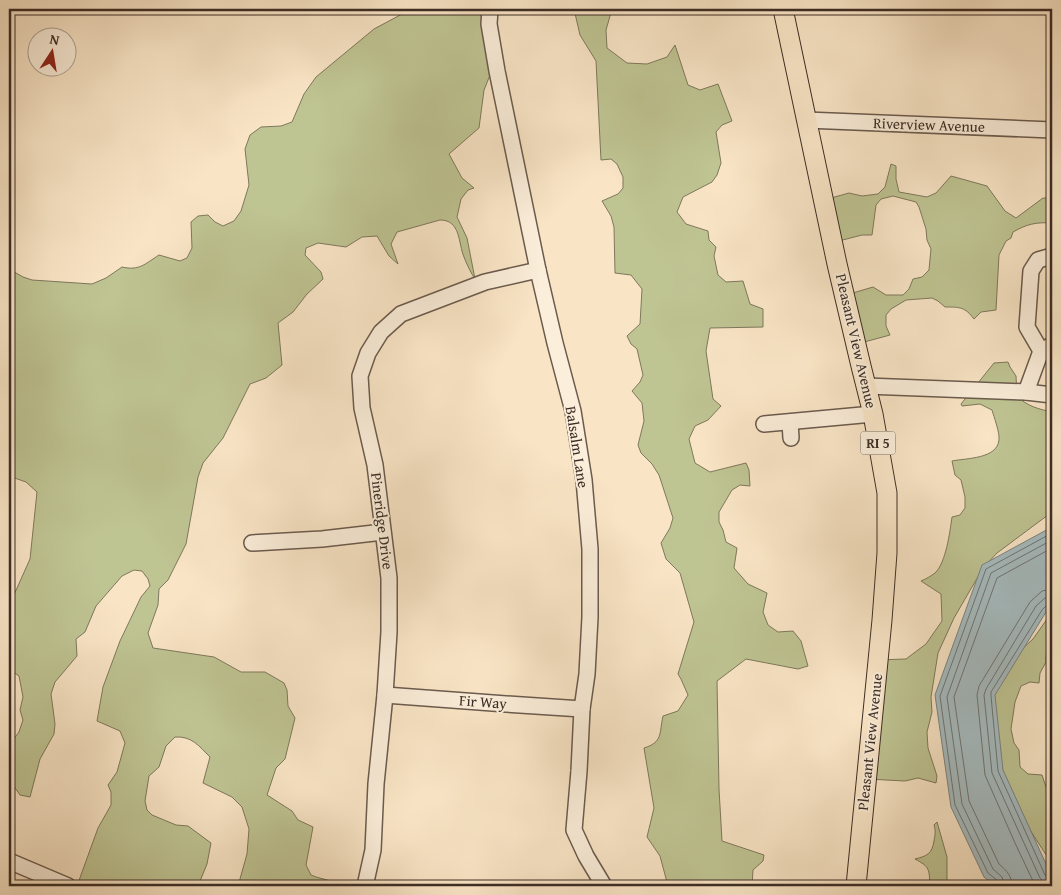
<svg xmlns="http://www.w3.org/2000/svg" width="1061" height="895" viewBox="0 0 1061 895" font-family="'Gentium Book Plus',serif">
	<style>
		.green { fill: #bfc493; stroke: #7e785c }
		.water { fill: #a5bcc1; stroke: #7b8383 }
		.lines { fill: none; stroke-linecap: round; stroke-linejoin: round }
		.shore { stroke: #707474; stroke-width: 1 }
		.minor-casing { stroke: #6b5b4e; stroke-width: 18 }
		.major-casing { stroke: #3c2d26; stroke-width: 21 }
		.minor { stroke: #fbeeda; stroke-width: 15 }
		.major { stroke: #f9e5c6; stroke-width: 19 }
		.labels { text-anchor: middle; stroke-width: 4; stroke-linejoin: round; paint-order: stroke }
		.shield { fill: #fbeeda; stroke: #75675c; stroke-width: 1 }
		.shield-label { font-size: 14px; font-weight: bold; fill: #3c2d26 }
		.street-label { font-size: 15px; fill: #3c2d26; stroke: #fbeeda }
	</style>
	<rect width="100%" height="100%" fill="#f9e5c6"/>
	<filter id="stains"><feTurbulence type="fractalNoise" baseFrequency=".004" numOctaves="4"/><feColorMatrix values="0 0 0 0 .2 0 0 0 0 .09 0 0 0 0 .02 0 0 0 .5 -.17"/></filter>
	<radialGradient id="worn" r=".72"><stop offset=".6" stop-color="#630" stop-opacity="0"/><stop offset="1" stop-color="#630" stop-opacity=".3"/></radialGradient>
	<g class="green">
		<path d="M403,9H490L494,65L484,90L479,128L449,154L462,178L474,188L468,190L461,199L457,217L467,238L475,279C471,273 467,265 464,257C458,243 461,220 440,220L397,232L391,244L398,264L389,256L377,236L362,237L346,247L318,243L306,248L305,255L321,272L323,279L307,294L293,312L278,323L282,365L266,378L250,384L223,438L203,463L198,477L186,544L168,580L159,589L158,605L148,633L153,648L214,657L241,672H265L284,683L287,690L288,706L295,718L285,759L276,768L267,795L292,811L298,820L313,827L306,865L311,875L316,877L350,886H238L247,854L249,829L242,807L232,797L203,783L210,757C199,746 192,736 175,737L166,746L159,767L149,776L145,801L147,810L152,815L176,825L188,826L211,843L207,864L198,886H77L98,828L111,805V792L108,785L117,772L125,743L120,731L97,721L103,687L120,641L141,597L150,586L148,579L142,571L134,570L122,576L96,606L85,632L76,639L77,656L55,682L51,694L55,724L54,734L40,759L30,797L20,795L9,779V750L10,744L19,732L23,720L20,710L23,697L19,676L9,669V606L30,559L37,492L26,482L9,476V269L23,277L32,280L92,284L106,278L122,267C139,271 145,264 159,255L180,261L187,258L192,248L191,222L198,216L208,215L215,222L223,226L234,221L241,211L249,185L245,149L250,135L261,127L281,126L292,122L304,94L316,77L374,29L402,14Z"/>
		<path d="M574,9H612L606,30L607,48L627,63L647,64L667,57L675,45L688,85L700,90L718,84L732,121L722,125L716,132L721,163L717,175L712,182L683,197L677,212L686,224L708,231L709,240L716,247L714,256L718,275L726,282L743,281L750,304L763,309V327L710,328L706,351L713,399L721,406L708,420L695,426L689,439L695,463L710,472L746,463L749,470L750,486L740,485L732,490L719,512V522L723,530L726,542L737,548L734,568L748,584L767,593L763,612L768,625L778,632L793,631L801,641L808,666L798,669L746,659L717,681L719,789L722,841L764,855L763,861L753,870L752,886H668L660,856L647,837L654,808L644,748C663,742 659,734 663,716L678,711L688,695L681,679L678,674L694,622L680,573L666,559L661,543L670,528L673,518L659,475L652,464L641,453L638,445L644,421L642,403L632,391L640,382L643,375L637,349L631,344L627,336L640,324L642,289L631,275L615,273L614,227L611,216L602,201L618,194L623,188V177L617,164L611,159L601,160L596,61L580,35Z"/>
		<path d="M891,164L896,166V179L899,192L927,197L936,193L951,176L987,186L1005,211L1016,218L1043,198H1052V223C1036,222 1027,224 1013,232L1011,238L1006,241L999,255L996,310L981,312L974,319C965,307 960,307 945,307L938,301L932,298L906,300L891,309L886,315V326L890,335L857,344L846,295L873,287L886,295H903L909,289L913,279L922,277L929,270L931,249L927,240L926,229L919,207L916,202L893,196L881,199L876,205L872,235H862L835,242L824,200L849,193L862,196L878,194L885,187Z"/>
		<path d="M1008,362L1010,367L1016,376L1017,396C1027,406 1038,409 1052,412V512L997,553L983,568L954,618L938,653L931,697L932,712L927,732L928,748L937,776L936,783L918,778L905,781L868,779L876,660L906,659L926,644L942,621L941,594L921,581C926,579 931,576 935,573C946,563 950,531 952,517L960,515L965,508V497L961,480L955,475L952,461C967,458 997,459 999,440C1000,433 994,417 992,410L980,404L962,406L961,404L994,363Z"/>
		<polygon points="1052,612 1052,649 1046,655 1046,662 1040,673 1039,683 1030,682 1021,686 1015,702 1011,729 1014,743 1019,750 1020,767 1028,774 1042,775 1046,787 1052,792 1052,864 1019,813 995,750 993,692 1019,652 1033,639"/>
		<path d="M937,822L947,857V886H930C929,869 930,867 915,859C927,856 932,854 934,841C935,835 936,831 934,825Z"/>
	</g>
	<polygon class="water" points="1052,527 1052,606 1046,612 995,695 1003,770 1052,877 1052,886 996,886 984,877 951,807 935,695 982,565"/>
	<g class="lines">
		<g class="shore">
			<polyline points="1052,597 1045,598 1036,606 986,689 984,695 992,773 1040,878 1045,883 1052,884"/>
			<polyline points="1052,603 1048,604 1042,610 991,692 991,696 998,771 1045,875 1048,877 1052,878"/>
			<polyline points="999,886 998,881 988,873 955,805 940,696 986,569 1052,533"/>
			<polyline points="1005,886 1002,877 993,869 962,804 947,697 991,573 1052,540"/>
			<path d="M1012,886C1012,876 1007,871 999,864L969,801L954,697L997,578L1052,548"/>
			<polyline points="1037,886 1033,881 1015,843 985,775 977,695 979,686 1030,602 1042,591 1052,589"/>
		</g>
		<defs>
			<g id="minor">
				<polyline points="490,9 489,24 497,71 538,270 555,343 573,411 584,480 590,549 590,617 587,674 582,709 579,771 574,830 586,856 604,886"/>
				<polyline points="806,120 1052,130"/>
				<polyline points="1041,351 1027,327 1031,271 1038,260 1052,256"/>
				<polyline points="866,386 1026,392 1052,395"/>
				<polyline points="1026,392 1041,351 1052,345"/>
				<polyline points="790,422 791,438"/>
				<polyline points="764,424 873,414"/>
				<polyline points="252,543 322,539 383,532"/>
				<polyline points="385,695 506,704 582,709"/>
				<polyline points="9,861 68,886"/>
				<polyline points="365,886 373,850 376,784 385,695 389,632 389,578 375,465 362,408 360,376 368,353 381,332 401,314 485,282 538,270"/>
			</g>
			<polyline id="major" points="783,9 837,264 861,366 873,414 887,493 887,553 882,620 856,886"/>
		</defs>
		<use href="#minor" class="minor-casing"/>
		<use href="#major" class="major-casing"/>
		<use href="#minor" class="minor"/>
		<use href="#major" class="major"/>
	</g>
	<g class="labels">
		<rect class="shield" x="860.5" y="431.5" width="35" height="23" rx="4"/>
		<g class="shield-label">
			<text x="878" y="448">RI 5</text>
		</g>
		<g class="street-label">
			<text transform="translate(929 125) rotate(2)" y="5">Riverview Avenue</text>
			<text transform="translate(856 341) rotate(77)" y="5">Pleasant View Avenue</text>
			<text transform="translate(577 447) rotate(81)" y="5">Balsalm Lane</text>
			<text transform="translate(382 521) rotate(83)" y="5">Pineridge Drive</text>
			<text transform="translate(483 702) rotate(4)" y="5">Fir Way</text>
			<text transform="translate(870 742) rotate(-84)" y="5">Pleasant View Avenue</text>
		</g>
	</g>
	<rect width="1061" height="895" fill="none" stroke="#f9e5c6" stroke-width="30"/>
	<rect x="10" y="10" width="1041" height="875" fill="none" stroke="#3c2d26" stroke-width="2.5"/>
	<rect x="15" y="15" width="1031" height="865" fill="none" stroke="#3c2d26"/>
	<g transform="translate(52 52) rotate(12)"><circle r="24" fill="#fbeeda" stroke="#afa192"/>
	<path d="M0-4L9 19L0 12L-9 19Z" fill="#8f2418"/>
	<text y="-8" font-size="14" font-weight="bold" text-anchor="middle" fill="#3c2d26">N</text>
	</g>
	<rect width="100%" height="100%" filter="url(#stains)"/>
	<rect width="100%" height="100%" fill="url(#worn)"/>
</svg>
